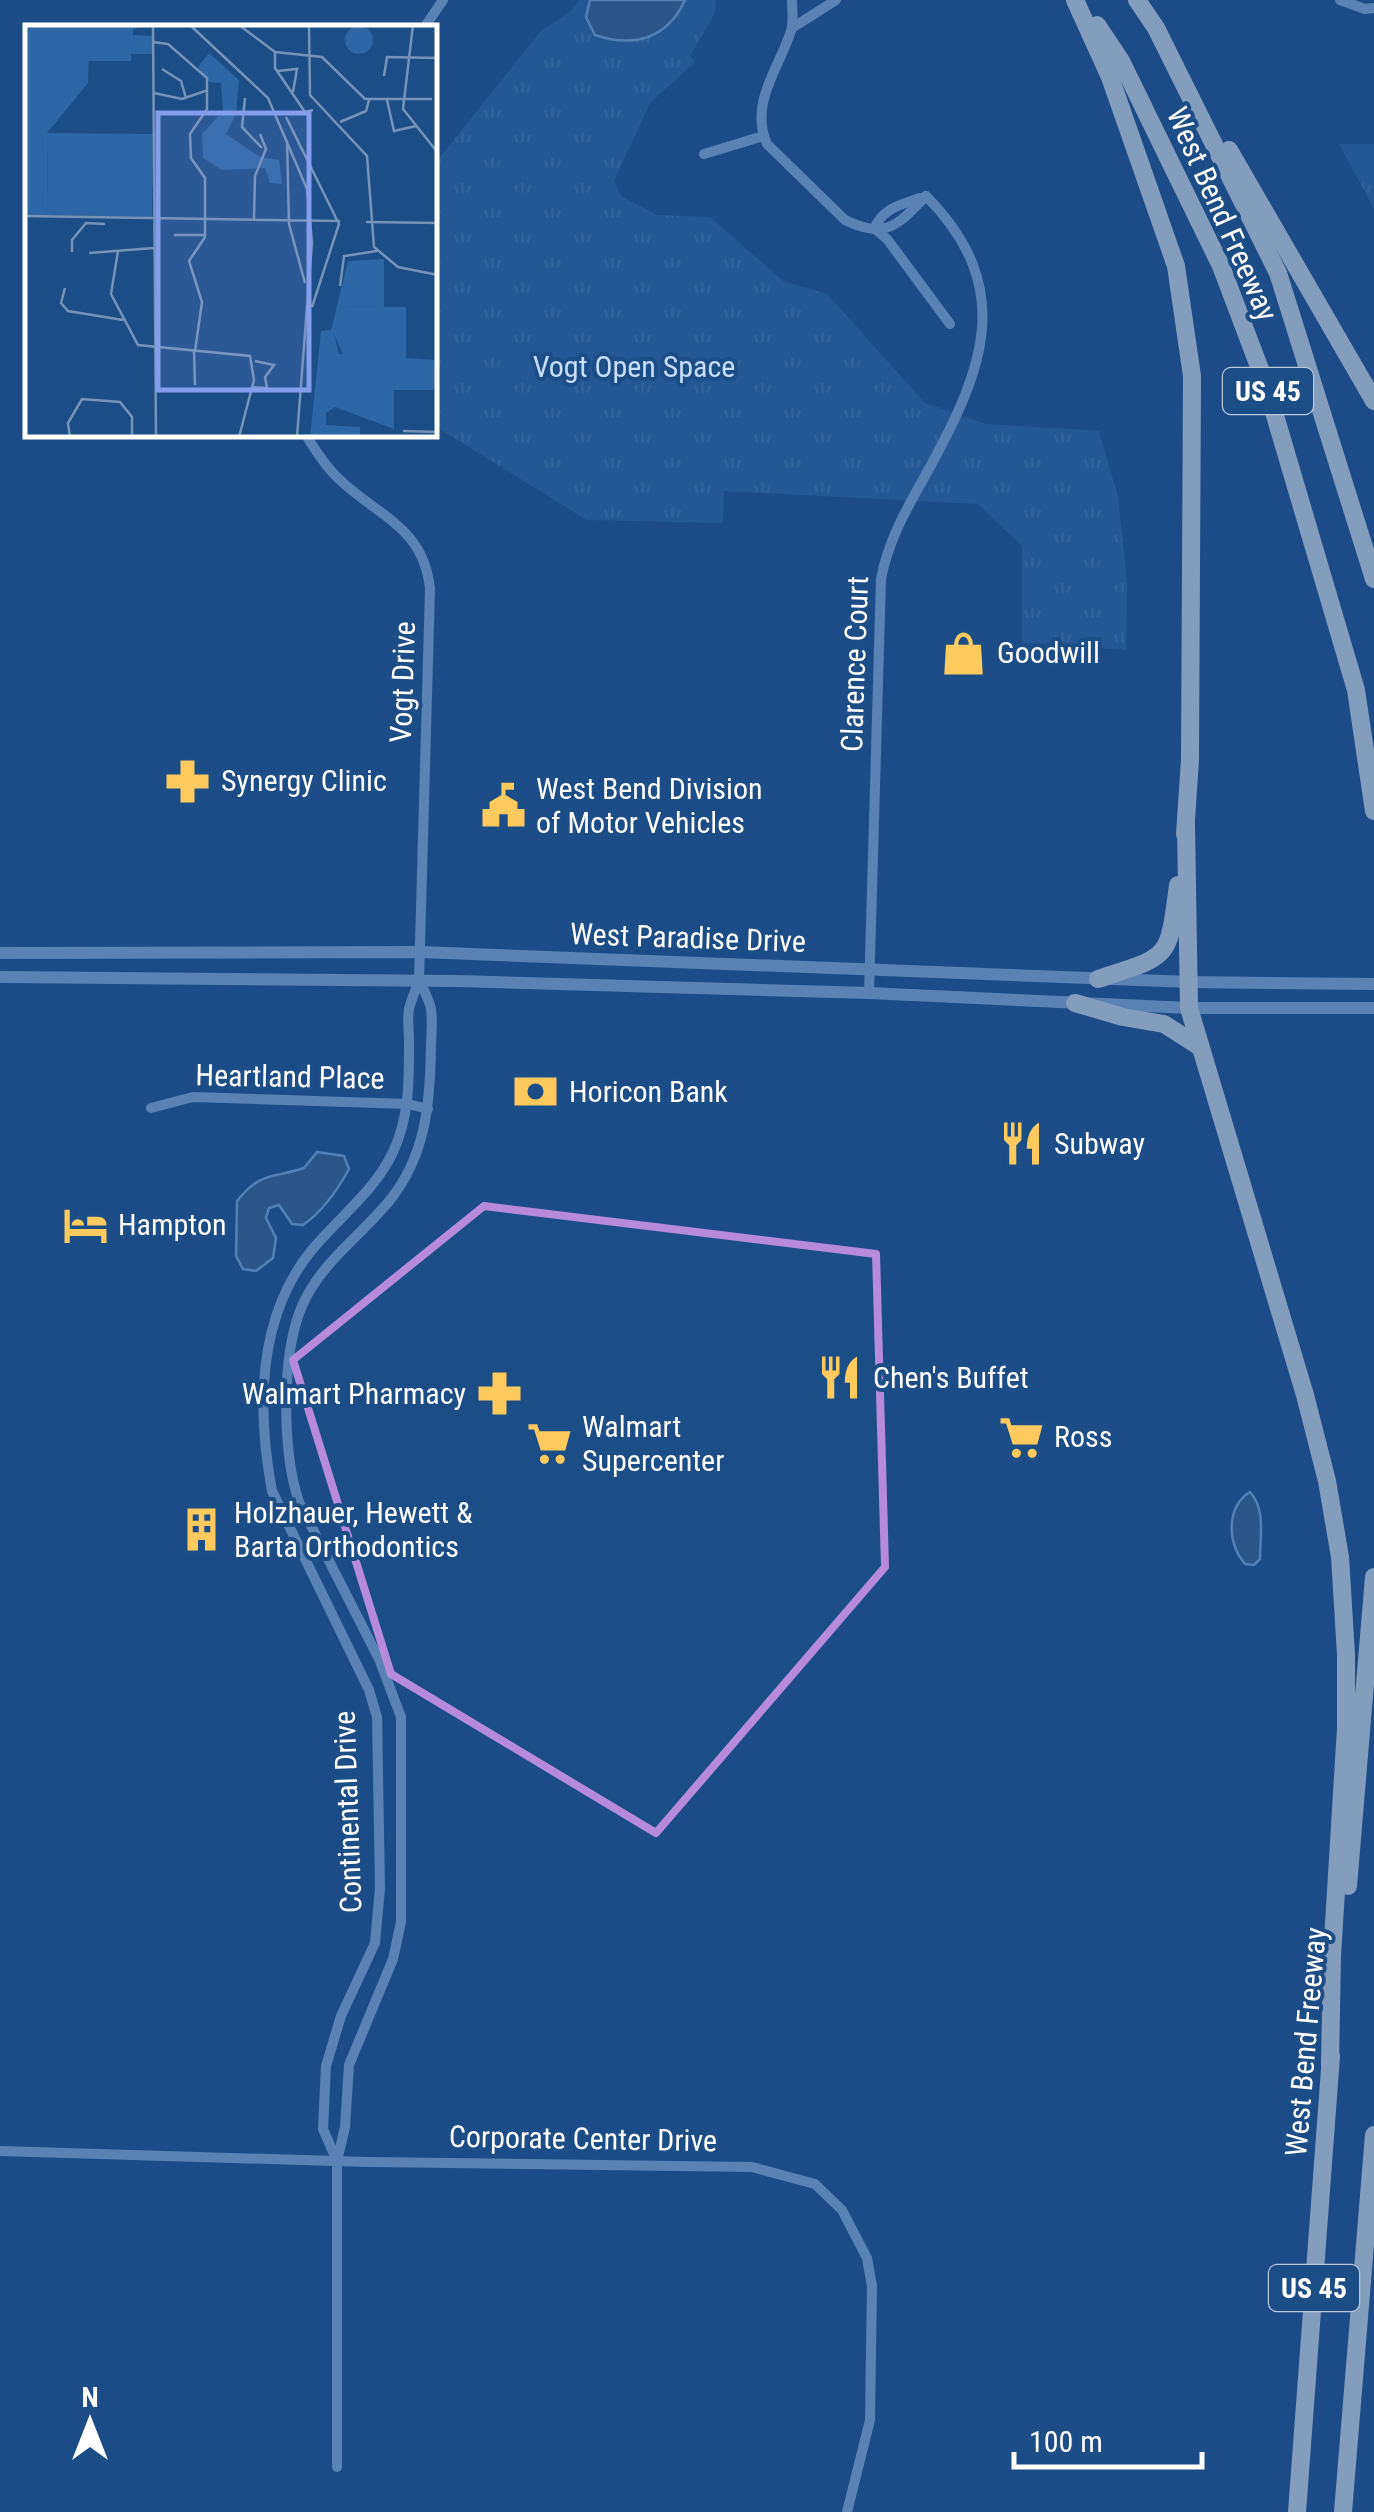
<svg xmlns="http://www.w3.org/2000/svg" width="1374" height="2512" viewBox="0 0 1374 2512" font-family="'Roboto Condensed',sans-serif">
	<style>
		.park { fill: url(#park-tufts) }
		.water { fill: #3d638d; stroke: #95c1ee; stroke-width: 2.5 }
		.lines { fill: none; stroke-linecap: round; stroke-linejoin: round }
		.minor { stroke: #a2c6ec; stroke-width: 10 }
		.tertiary { stroke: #a2c6ec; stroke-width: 12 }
		.motorway { stroke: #fff; stroke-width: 18 }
		.marked { fill: none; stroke: #b68bdc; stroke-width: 8; stroke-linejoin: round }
		.labels { text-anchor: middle; stroke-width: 8; stroke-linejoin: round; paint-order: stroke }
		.shield { fill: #1b4d87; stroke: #bbcadb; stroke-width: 2.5 }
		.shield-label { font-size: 28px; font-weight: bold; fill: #fff }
		.street-label { font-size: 30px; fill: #fff; stroke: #1b4d87 }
		.park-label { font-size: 30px; fill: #c7dff9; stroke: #1b4d87 }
		.poi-label { font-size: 30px; fill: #fff; stroke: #1b4d87; text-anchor: start }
		.inset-road { fill: none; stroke: #7694b7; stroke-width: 2.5 }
		.view { fill: #839eea; fill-opacity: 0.15; stroke: #839eea; stroke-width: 5 }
		.inset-edge { fill: none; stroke: #fff; stroke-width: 5 }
	</style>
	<defs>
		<pattern id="park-tufts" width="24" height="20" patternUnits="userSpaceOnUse" patternTransform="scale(2.5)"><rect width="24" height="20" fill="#2e67a5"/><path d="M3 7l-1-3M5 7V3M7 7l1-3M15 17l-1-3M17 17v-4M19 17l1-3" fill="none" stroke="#4d7eb2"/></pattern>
	</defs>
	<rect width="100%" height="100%" fill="#1b4d87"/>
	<g class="park">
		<polygon points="579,0 590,0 645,40 676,16 685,0 716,0 715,13 690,56 695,62 650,103 614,181 621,196 657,215 710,217 783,281 827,294 925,403 986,424 1099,431 1118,497 1127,582 1126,650 1022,643 1022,546 978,504 724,491 723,523 587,520 435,426 437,161 541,31 572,10"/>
		<polygon points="1339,144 1374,144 1374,209"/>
	</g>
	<g class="water">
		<path d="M590,0H685C667,39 634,48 595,35L586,17Z"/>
		<path d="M317,1152L344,1156L349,1169C338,1189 322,1212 303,1225L292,1224L279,1205L269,1208L266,1218L276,1238L273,1258L256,1271L243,1269L236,1256L237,1201C261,1171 271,1179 304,1168Z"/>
		<path d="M1250,1492C1266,1509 1260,1537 1260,1559L1254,1565L1245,1564C1227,1543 1226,1507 1250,1492Z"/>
	</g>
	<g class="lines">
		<g class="minor">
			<path d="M792,0C792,10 794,22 791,31C779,68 749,104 767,144L845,220C886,240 898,225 926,196"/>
			<polyline points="1340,0 1365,9 1374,8"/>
			<polyline points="424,28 443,0"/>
			<polyline points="792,28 836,0"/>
			<polyline points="704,154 763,136"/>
			<path d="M874,229C883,208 900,205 920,198"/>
			<polyline points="875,229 887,239 950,324"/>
			<path d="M306,435C315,450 326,467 339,479C377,516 424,527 430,589L419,980C416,989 411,1000 409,1009C407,1018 409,1030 409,1040C409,1078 410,1116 393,1152C375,1191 338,1218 311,1251C257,1318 257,1410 272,1491L369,1690L377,1717L380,1888L375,1943L341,2016L326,2066L323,2129L337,2161"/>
			<path d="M869,993L881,579C889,537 909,505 930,467C984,368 1016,287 926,196"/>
			<polyline points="151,1108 193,1097 408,1104 428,1109"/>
			<polyline points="0,2151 368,2162 752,2167 815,2184 842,2210 867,2258 872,2286 870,2420 847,2512"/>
			<path d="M337,2467V2161L345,2127L349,2065L393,1959L401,1922V1717L379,1659L299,1502C282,1451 281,1355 302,1306C321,1262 361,1236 390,1200C426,1155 430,1103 431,1048C431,1036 433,1021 431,1010C430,1000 423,990 420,981"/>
		</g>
		<g class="tertiary">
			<polyline points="0,953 420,952 1189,982 1374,984"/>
			<polyline points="0,977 456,981 869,993 1189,1008 1374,1008"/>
		</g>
		<g class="motorway">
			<polyline points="1075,0 1110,77 1176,266 1192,376 1190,760 1185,834"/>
			<polyline points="1137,0 1156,28 1278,273 1374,579"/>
			<polyline points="1097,25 1121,61 1221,266 1266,385 1356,690 1374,811"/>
			<polyline points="1229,150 1374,401"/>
			<polyline points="1186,825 1189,1008 1305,1395 1327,1481 1340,1557 1346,1655 1346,1728 1332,1956 1330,2064"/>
			<path d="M1098,979C1170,955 1168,962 1178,885"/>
			<polyline points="1075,1003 1123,1017 1164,1024 1200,1047"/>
			<polyline points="1348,1886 1374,1577"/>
			<polyline points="1297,2512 1331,2056"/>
			<polyline points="1343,2512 1374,2135"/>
		</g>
	</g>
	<path d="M0 0H1374V2512H0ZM484,1206L876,1254L885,1567L656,1833L391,1674L293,1360Z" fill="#1b4d87" fill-opacity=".55" fill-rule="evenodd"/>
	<path class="marked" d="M484,1206L876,1254L885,1567L656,1833L391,1674L293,1360Z"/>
	<defs>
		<symbol id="shop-bare" viewBox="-9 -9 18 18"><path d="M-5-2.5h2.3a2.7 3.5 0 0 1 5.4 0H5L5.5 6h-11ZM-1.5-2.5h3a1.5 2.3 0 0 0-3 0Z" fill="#feca5e" stroke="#1b4d87" stroke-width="2.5" paint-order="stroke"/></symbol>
		<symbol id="pharmacy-bare" viewBox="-9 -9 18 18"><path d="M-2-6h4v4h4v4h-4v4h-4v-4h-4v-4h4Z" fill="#feca5e" stroke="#1b4d87" stroke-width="2.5" paint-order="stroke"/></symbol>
		<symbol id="civic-bare" viewBox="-9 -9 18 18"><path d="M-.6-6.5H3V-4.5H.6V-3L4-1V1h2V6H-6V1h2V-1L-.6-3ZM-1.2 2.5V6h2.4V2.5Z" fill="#feca5e" stroke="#1b4d87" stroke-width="2.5" paint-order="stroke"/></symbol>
		<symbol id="bank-bare" viewBox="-9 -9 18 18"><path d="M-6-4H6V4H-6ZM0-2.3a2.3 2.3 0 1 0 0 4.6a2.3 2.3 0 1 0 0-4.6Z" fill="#feca5e" stroke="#1b4d87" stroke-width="2.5" paint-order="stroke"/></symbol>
		<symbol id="restaurant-bare" viewBox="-9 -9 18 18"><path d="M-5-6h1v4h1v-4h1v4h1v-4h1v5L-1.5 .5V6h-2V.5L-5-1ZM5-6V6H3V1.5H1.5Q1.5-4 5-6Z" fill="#feca5e" stroke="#1b4d87" stroke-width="2.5" paint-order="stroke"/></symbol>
		<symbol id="hotel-bare" viewBox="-9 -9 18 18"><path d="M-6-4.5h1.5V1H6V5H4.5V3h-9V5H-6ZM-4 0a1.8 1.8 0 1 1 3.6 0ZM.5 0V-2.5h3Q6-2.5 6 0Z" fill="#feca5e" stroke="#1b4d87" stroke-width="2.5" paint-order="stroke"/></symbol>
		<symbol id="supermarket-bare" viewBox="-9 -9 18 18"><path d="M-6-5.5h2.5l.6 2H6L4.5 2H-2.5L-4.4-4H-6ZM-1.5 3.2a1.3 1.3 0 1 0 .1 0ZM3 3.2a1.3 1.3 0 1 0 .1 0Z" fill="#feca5e" stroke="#1b4d87" stroke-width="2.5" paint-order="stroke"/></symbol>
		<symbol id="building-bare" viewBox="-9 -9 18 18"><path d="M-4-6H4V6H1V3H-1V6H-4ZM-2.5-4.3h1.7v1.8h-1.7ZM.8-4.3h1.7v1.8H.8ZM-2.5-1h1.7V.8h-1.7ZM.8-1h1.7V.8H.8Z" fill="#feca5e" stroke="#1b4d87" stroke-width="2.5" paint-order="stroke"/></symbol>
	</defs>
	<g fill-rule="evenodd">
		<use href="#shop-bare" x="932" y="622" width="63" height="63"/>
		<use href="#pharmacy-bare" x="156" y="750" width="63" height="63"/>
		<use href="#civic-bare" x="472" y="774" width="63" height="63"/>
		<use href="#bank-bare" x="504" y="1060" width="63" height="63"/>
		<use href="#restaurant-bare" x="990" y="1112" width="63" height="63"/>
		<use href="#hotel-bare" x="54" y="1194" width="63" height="63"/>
		<use href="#restaurant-bare" x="808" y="1346" width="63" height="63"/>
		<use href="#pharmacy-bare" x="468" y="1362" width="63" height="63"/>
		<use href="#supermarket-bare" x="990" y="1406" width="63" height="63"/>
		<use href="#supermarket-bare" x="518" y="1412" width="63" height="63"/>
		<use href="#building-bare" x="170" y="1498" width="63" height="63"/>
	</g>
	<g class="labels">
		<g class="shield">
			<rect x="1223" y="368" width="90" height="46" rx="8"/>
			<rect x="1269" y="2265" width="90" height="46" rx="8"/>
		</g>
		<g class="shield-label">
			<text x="1268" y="401">US 45</text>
			<text x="1314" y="2298">US 45</text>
		</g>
		<g class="street-label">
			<text transform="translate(1222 214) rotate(66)" y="10">West Bend Freeway</text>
			<text transform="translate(855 664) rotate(-88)" y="10">Clarence Court</text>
			<text transform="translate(403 682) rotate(-88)" y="10">Vogt Drive</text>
			<text transform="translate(688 938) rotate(2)" y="10">West Paradise Drive</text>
			<text transform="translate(290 1077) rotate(1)" y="10">Heartland Place</text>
			<text transform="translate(348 1812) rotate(-92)" y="10">Continental Drive</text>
			<text transform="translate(1306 2042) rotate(-85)" y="10">West Bend Freeway</text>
			<text transform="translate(583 2139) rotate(1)" y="10">Corporate Center Drive</text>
		</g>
		<g class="park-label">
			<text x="634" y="377">Vogt Open Space</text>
		</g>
		<g class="poi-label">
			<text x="997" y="663">Goodwill</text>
			<text x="221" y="791">Synergy Clinic</text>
			<text x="536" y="799">West Bend Division<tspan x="536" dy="34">of Motor Vehicles</tspan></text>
			<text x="569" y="1102">Horicon Bank</text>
			<text x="1054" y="1154">Subway</text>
			<text x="118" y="1235">Hampton</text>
			<text x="873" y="1388">Chen's Buffet</text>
			<text x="466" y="1404" text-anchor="end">Walmart Pharmacy</text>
			<text x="582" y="1437">Walmart<tspan x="582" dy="34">Supercenter</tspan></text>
			<text x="1054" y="1447">Ross</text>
			<text x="234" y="1523">Holzhauer, Hewett &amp;<tspan x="234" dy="34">Barta Orthodontics</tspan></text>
		</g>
	</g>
	<g transform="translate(25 25)">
		<rect width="412" height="412" fill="#1b4d87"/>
		<path d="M0,0L64,23L63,58L22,108L0,193ZM316,281L381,282V334H320L309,309ZM297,365H369V404L310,382L301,388V400L335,402V412H297Z" fill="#2e67a5"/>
		<path d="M22,108L128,109L127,192L23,190Z" fill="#2e67a5"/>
		<path d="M0,0H127L108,4V10L127,11V29H106V36H10L8,107L22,108L23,190H0ZM320 15a14 14 0 1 1 28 0a14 14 0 1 1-28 0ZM184,28L214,55L211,89L201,109L235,132L254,135L257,159L245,158L240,143L197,145L178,133L177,109L198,86L196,58L184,57L173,42ZM359,234V282L316,281L315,309H309L314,329L412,335V365H297V412H285L296,306L306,305L323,236Z" fill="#2e67a5"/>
		<path class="inset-road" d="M128,0L131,412M165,0L243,73L282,164L287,217L272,412M214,0L250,27L297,32L340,74H407M284,0L285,70L342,131L349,222L373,242L413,250M388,0L378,84L413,128M128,17L143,19L182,53V84L165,109L166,133L180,153V212L164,236L177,277L170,326M250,27V43L280,87L288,85M137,44L156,56L161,73M252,46L272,44L268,67M359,51L362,32L413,33M129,68L157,74L183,65M220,73L217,102L237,123M362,75L369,106L391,101M261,92L314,199L287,282M315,97L341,86L344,75M262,116L264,199L280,258M0,191L315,196M229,194L230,151L241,124L235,109M341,197L413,198M149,210H180M93,226L86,269L113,320L225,331L229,355L214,412M47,227V215L61,198L80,199M64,228L129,223M315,261L319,231L352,226M40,263L36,278L43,286L98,295M169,325L170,360M227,362L242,363L240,352L249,340L230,336M378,406L413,407M45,412L43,398L57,374L95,377L107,392V412"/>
		<path class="view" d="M133,88H284V365H133Z"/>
		<rect width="412" height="412" class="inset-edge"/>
	</g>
	<g transform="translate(90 2422)" stroke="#1b4d87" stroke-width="8" paint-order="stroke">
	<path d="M0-8L18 38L0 25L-18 38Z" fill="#ffffff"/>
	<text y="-15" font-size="28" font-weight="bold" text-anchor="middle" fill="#ffffff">N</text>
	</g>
	<path d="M1014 2452v15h188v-15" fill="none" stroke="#ffffff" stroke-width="5"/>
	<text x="1029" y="2452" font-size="30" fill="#ffffff" stroke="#1b4d87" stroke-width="8" paint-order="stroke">100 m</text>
</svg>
